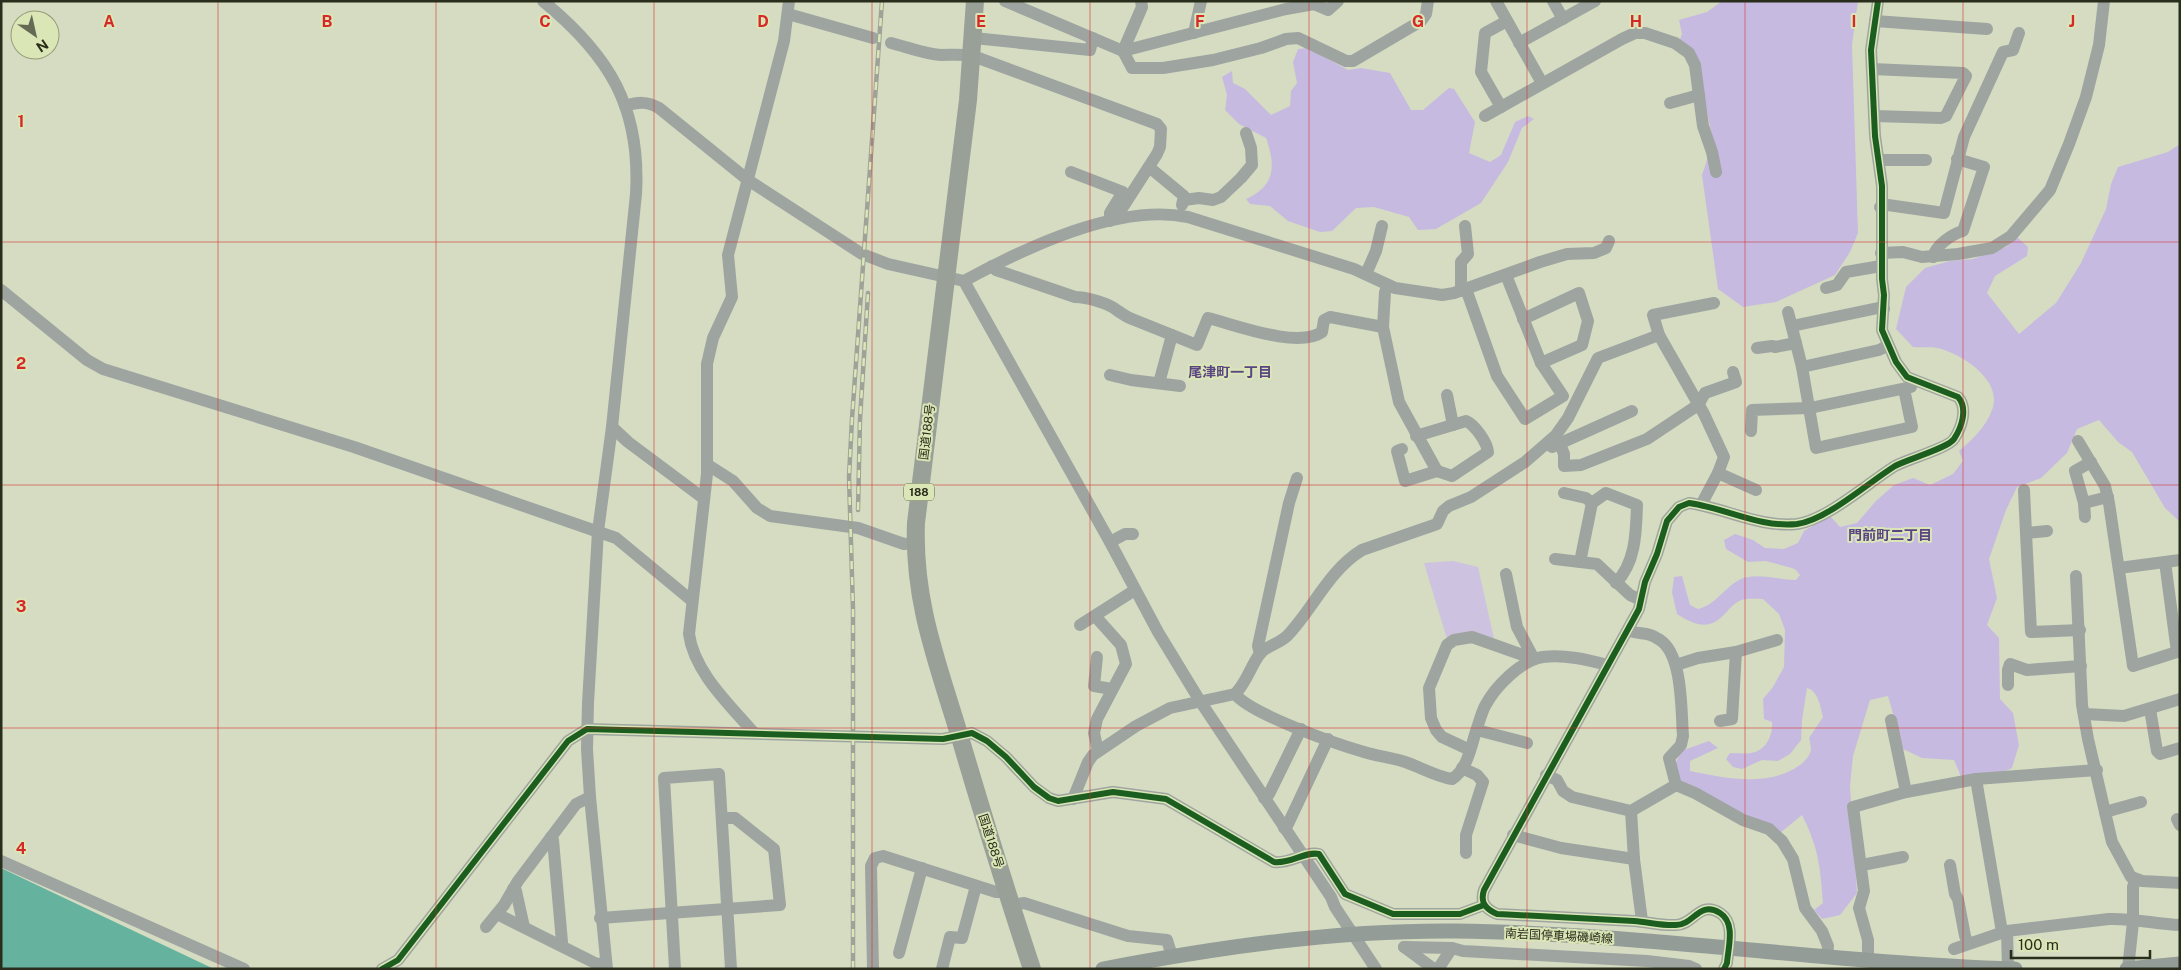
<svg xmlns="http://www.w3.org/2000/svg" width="2181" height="970" viewBox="0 0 2181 970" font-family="'Public Sans','Noto Sans JP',sans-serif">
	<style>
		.green { fill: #cdc3e0 }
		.forest { fill: #c7bae0 }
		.water { fill: #65b39e }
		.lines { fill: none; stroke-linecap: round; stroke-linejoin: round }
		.minor { stroke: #9ea5a1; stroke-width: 12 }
		.major { stroke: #949c97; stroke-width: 15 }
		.highway { stroke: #99a098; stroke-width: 18 }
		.rail-casing { stroke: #9ea397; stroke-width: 4.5 }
		.rail { stroke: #dbe6b7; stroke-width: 2.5; stroke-dasharray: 8; stroke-linecap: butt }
		.cycleway-casing { stroke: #dbe6b7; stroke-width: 9 }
		.cycleway { stroke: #1b5e20; stroke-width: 6 }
		.grid { fill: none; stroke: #d62828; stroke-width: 1; stroke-opacity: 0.55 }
		.labels { text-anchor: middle; stroke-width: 4; stroke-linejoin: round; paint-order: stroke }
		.shield { fill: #dbe6b7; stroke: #5e644a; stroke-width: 1 }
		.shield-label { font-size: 11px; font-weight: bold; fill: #292d1b }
		.street-label { font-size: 12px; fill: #292d1b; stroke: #dbe6b7 }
		.neighbourhood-label { font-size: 14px; font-weight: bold; fill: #5a4582; stroke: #dbe6b7 }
		.grid-label { font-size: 16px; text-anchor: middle; font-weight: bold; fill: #d62828; stroke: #dbe6b7; stroke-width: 4; stroke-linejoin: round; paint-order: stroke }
	</style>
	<rect width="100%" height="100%" fill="#d5dcc2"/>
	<polygon class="green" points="1453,561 1478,567 1495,643 1447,639 1424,563"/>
	<g class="forest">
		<polygon points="1722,1 1858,1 1852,45 1858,233 1850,252 1835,275 1776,302 1743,307 1718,289 1702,175 1713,142 1698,64 1678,44 1682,34 1679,20 1707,12"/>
		<path d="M1308,48L1348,70L1361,68L1390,73L1411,110H1423L1449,88L1454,89L1475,122L1469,153L1490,162L1501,155L1515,122L1528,116L1534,119L1522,128L1508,162L1481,203L1436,229L1418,230L1409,217L1374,207L1356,208L1332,231L1320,232L1288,221L1270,206L1250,204L1246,199C1275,186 1276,166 1266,138L1239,124L1225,110L1227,95L1222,77L1232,71L1233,83L1245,89L1271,115L1290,106L1291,91L1297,83L1293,62L1298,49Z"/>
		<path d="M2180,144V522L2165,508L2132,452L2118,442L2099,420L2077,429L2067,453L2041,478L2017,487L2006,510L1989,559L1997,598L1987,625L1999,638L2000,699L2013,713L2019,745L2012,768L1996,775L1962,779L1954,760L1922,758L1903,749L1888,696L1870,700L1853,756L1850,786L1857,893L1840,915L1822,919L1814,910L1823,903C1820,866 1819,849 1802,815L1780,833L1721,802L1684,785L1676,774L1675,765L1681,751L1709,741L1718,748L1690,761V771C1725,778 1768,788 1800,765C1804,762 1810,756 1811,750C1811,747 1810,741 1809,738L1823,717C1820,705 1818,691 1807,688L1802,720L1801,740L1790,754L1778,761L1762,760L1742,769L1733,767L1726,759L1730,753C1737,753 1744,754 1751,753C1766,751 1773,735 1772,722L1764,719L1763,699L1773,687L1784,667L1785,630L1779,614L1763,599C1755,599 1745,598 1739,601C1730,606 1726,614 1718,620C1704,630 1690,622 1677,614L1672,592L1674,577L1682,576L1690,605L1698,609C1718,605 1728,580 1748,577C1762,574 1781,580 1796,580L1800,575L1795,569L1766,561L1748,562L1726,549L1724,540L1735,534L1753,540L1765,548L1784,549L1798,543L1804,531L1830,516L1840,527L1857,523L1876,501L1894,485L1913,478L1930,485L1953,474L1963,461L1959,451C1972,440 1986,427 1992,410C2003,382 1966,357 1944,350C1935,346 1923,348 1913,347L1896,329L1906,287L1925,268L1950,261L1973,259L2006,247L2017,237L2028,247L2027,256L1995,276L1987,293L2019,334L2056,303L2081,263L2106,209L2111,184L2118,167L2168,152Z"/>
	</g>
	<polygon class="water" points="1,868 214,969 1,969"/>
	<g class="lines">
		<g class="minor">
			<path d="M543,1C609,55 641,107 636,194L612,427L598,531L588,703L587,749L590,797L607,969"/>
			<polyline points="1005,1 1123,51 1286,9 1314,4 1328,10 1338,1"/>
			<polyline points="1141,1 1142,7 1123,51 1132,68 1163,68 1213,60 1261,48 1286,39 1298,38 1346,61 1353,61 1421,21 1426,14 1428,1"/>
			<polyline points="1496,1 1542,83"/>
			<polyline points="1553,1 1563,19"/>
			<polyline points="788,14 873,38"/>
			<polyline points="1875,21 1987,29"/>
			<polyline points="1194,33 1201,1"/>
			<polyline points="974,38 1090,50 1093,38"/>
			<path d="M891,43C907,47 924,54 941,55C952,55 962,54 973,56L1157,124L1161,129L1160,147L1157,154L1121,210L1120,218"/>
			<polyline points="1519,43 1595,1"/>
			<polyline points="1872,69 1963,73 1966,76 1946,116 1941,118 1875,116"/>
			<polyline points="1670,103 1699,95"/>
			<path d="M625,106C638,102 647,101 659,108L748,180L862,254L888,264L964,281L1110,542L1158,632L1200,701L1331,897L1335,907L1376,969"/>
			<polyline points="1501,107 1481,72 1485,33 1507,21"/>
			<polyline points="1485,116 1622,39 1635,33 1645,33 1675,43 1689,53 1695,65 1703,126 1712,152 1716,172"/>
			<polyline points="1879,160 1926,160"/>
			<polyline points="1149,167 1184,196 1182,205"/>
			<polyline points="1071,172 1123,192 1110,213 1110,221"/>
			<polyline points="1184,200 1199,198 1213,200 1221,197 1241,178 1252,165 1251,148 1246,133"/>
			<polyline points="1880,207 1888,205 1944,213 1964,137 2003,52 2013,50 2019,33"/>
			<polyline points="1881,253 1903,252 1922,257 1958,254 1992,248 2011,236 2050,190 2069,144 2086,97 2099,45 2104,1"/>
			<path d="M1933,257C1936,245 1952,234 1963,231L1984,167L1957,159"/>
			<path d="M992,266L996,270L1075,297C1086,297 1109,303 1118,311C1123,314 1126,317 1132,319L1197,345L1208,318C1236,325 1298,349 1322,332L1324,320L1330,317L1383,327"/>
			<polyline points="1366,274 1376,251 1382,226"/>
			<path d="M964,281C1025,248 1118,203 1188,217L1354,269L1395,288L1442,295L1454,293L1540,262L1567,254L1594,253L1606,248L1609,241"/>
			<polyline points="1388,285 1385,292 1383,327 1399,402 1437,471 1405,481 1397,451 1402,449"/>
			<polyline points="1826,288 1837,285 1846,272 1881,266"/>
			<polyline points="1466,289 1497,376 1525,419 1563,396 1541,363 1506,275"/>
			<polyline points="1,290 87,360 103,369 354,447 616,538 691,600"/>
			<polyline points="1461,291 1461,262 1468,254 1465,226"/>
			<polyline points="1788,312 1802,367 1816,448 1912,427 1904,389"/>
			<polyline points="1523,319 1579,293 1588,321 1582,345 1541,363"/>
			<polyline points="1792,326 1878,308 1884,309"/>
			<polyline points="1757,348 1772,346 1775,347 1796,343"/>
			<polyline points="1802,367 1879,350 1887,346"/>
			<polyline points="1110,375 1131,380 1180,386"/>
			<polyline points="1159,383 1172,335"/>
			<polyline points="1447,395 1453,425"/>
			<polyline points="612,427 628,442 703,498"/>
			<polyline points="1751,431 1752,410 1810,408 1911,387"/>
			<path d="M1416,436L1466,421C1475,425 1487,442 1488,452L1452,476L1437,471"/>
			<polyline points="2078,441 2105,486 2109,503 2133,666 2180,651"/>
			<polyline points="1560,444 1564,454 1564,466 1581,465 1647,439 1698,405 1705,393 1736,382 1733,372"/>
			<polyline points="1552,447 1632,411"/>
			<polyline points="708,465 733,481 757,508 770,516 858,528 904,544 915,543"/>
			<polyline points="1718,473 1756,490"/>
			<polyline points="2024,490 2026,533 2047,531"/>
			<polyline points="1564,493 1586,498 1592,503"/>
			<polyline points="2084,503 2075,471 2091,462"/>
			<polyline points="1701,505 1718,473 1724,457 1704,414 1659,335 1653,315 1714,303"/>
			<polyline points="2085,517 2084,503 2108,497"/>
			<polyline points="2026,533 2031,632 2080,630"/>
			<polyline points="1110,542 1125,534 1133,534"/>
			<polyline points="1555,559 1597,564 1630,595 1641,600"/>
			<path d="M1580,562L1592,503L1606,493L1637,505C1636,532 1636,562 1616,583"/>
			<polyline points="2165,562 2177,652"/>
			<polyline points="2119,568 2180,560"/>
			<polyline points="2076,576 2082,705 2088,739 2112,842 2131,877 2142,881 2180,883"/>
			<polyline points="1095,616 1121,645 1126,664 1097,719 1094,733 1098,751"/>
			<polyline points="1080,625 1135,590"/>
			<polyline points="1260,654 1258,646 1289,503 1297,478"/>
			<polyline points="1097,657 1094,686 1112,689"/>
			<polyline points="1676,665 1698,658 1736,652 1777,640"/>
			<polyline points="2008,685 2008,670 2010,664 2027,670 2081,666"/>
			<path d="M1235,694C1251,714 1336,744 1364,752C1376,756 1389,757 1402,761C1419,766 1434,776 1452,779C1467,770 1471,747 1476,731C1479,723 1481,714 1485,706C1495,687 1521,660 1543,657C1564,654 1588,660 1608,665"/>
			<polyline points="2150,709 2157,751 2160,754 2180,748"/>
			<polyline points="2084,714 2124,716 2180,699"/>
			<polyline points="1891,720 1906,792"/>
			<polyline points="1720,721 1732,719 1736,652"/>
			<polyline points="1477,730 1527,743"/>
			<path d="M754,733C730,705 694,672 689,634L707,474V364L713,338L732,297L728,255L784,41L789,1"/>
			<polyline points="1470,750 1442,737 1436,730 1431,718 1429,688 1447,645 1454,640 1472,637 1534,659 1517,627 1506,574"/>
			<polyline points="1462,768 1477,775 1483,782 1466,835 1466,853"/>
			<path d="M1546,775L1557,780L1563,791L1572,797L1631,811L1676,785L1669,758L1681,745L1683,736C1681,711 1683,655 1660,640C1646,630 1640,636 1628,630"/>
			<polyline points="1976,779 2002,932"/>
			<polyline points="1676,785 1695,793 1743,820 1769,829 1782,841 1793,859 1805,908 1822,931 1828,946 1827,958"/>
			<polyline points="1264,798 1269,794 1301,729"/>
			<path d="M1073,799L1088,762L1093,755L1136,726L1170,708L1235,694C1246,683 1250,668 1259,655C1265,646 1279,644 1287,636C1313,609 1329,570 1362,550L1437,524L1443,511L1449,506L1471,497L1525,462L1556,435L1568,418L1598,358L1659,335"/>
			<polyline points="1631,811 1634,859 1642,921"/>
			<polyline points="2105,812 2141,802"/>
			<polyline points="2177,819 2180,825"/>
			<polyline points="1284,828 1288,824 1328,739"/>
			<polyline points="1513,835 1561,848 1634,859"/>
			<polyline points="551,837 553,840 562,942 560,945"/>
			<polyline points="1,861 244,969"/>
			<polyline points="1862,865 1903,857"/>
			<polyline points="1950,865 1955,894 1958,899 1965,936 1968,943"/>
			<polyline points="513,889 516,891 524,927"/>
			<polyline points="1011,905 1024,903 1128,936 1167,940 1172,956"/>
			<polyline points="497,914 597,964 606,963"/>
			<polyline points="600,918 780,905 774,849 735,818 722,818"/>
			<polyline points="486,927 504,905 518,881 576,804 590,797"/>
			<polyline points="1404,947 1452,948 1463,951 1647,961 1689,966 1696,969"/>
			<polyline points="1404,947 1434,969"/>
			<polyline points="1954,949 2007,931"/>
			<polyline points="899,953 922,868"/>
			<polyline points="1868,961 1868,940 1859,908 1864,891 1853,807 1906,792 1976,779 2097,770"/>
			<path d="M382,969L398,960L568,741L587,729L943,739L972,733L987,741L1006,757L1034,787L1049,798L1058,801L1113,792L1166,799L1274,862C1291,864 1305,851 1319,854L1345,894L1393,914H1460L1484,905"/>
			<polyline points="675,969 664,778 719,774 731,969"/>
			<polyline points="873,969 871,866 875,858 883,856 996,892 1007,892"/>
			<polyline points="942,969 950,937 962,938 976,886"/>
			<polyline points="1438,969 1452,948"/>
			<path d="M1724,969L1727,963C1728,948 1736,923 1720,913C1699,900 1694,925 1676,925C1663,926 1648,922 1634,921C1589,919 1543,916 1497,914C1485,909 1480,902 1484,890L1633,620L1639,609L1645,582L1657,554L1667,521L1679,507L1689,503C1725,508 1760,528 1797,524C1827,520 1869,482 1895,466C1908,459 1948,448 1954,439C1962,427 1968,408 1958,397L1907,377L1896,362L1882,330L1884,295L1882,279V186L1875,136L1871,50L1878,1"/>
			<path d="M2008,969L2007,931L2109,919C2132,918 2156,924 2180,925"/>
			<polyline points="2128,969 2133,922 2133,887 2135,880"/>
		</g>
		<g class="major">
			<path d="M1103,969C1219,947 1337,930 1455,931C1642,933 1828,963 2015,969"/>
			<polyline points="2127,969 2180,964"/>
		</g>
		<path class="highway" d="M975,1L968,100L916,523C913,601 937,661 959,734C982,812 1006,891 1032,969"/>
		<defs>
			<g id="rail">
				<polyline points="858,510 860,419 868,293"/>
				<polyline points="853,969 853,609 849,477 852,419 882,1"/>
			</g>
		</defs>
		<use href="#rail" class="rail-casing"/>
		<use href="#rail" class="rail"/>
		<defs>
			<g id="cycleway">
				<path d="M382,969L398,960L568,741L587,729L943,739L972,733L987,741L1006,757L1034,787L1049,798L1058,801L1113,792L1166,799L1274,862C1291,864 1305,851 1319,854L1345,894L1393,914H1460L1484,905"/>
				<path d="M1724,969L1727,963C1728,948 1736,923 1720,913C1699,900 1694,925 1676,925C1663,926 1648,922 1634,921C1589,919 1543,916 1497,914C1485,909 1480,902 1484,890L1633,620L1639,609L1645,582L1657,554L1667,521L1679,507L1689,503C1725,508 1760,528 1797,524C1827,520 1869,482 1895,466C1908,459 1948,448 1954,439C1962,427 1968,408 1958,397L1907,377L1896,362L1882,330L1884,295L1882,279V186L1875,136L1871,50L1878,1"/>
			</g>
		</defs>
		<use href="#cycleway" class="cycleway-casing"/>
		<use href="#cycleway" class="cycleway"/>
	</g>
	<path class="grid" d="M218,1V969M436,1V969M654,1V969M872,1V969M1090,1V969M1309,1V969M1527,1V969M1745,1V969M1963,1V969M1,242H2180M1,485H2180M1,728H2180"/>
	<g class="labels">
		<rect class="shield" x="904" y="483.5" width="30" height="17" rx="4"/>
		<g class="shield-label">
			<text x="919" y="496">188</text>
		</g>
		<g class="street-label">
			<text transform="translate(927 432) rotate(-83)" y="4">国道188号</text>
			<text transform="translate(991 841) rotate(72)" y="4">国道188号</text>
			<text transform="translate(1559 936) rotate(3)" y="4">南岩国停車場磯崎線</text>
		</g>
		<g class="neighbourhood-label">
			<text x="1230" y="377">尾津町一丁目</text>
			<text x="1890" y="540">門前町二丁目</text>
		</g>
	</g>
	<g class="grid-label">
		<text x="109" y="27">A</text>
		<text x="327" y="27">B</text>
		<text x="545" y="27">C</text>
		<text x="763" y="27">D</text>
		<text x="981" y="27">E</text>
		<text x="1200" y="27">F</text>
		<text x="1418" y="27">G</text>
		<text x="1636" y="27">H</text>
		<text x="1854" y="27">I</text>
		<text x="2072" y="27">J</text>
		<text x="21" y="127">1</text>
		<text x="21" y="369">2</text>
		<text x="21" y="612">3</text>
		<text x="21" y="854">4</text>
	</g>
	<rect width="2181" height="970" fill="none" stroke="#292d1b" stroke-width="5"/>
	<g transform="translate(35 35) rotate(146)"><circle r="24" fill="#dbe6b7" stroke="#949c79"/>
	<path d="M0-4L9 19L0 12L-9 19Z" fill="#656a55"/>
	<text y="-8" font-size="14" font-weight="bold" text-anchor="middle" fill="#292d1b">N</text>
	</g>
	<path d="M2011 950v8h139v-8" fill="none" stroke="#292d1b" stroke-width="2.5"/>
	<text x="2018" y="950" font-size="15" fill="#292d1b" stroke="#dbe6b7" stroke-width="4" paint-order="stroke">100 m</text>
</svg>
